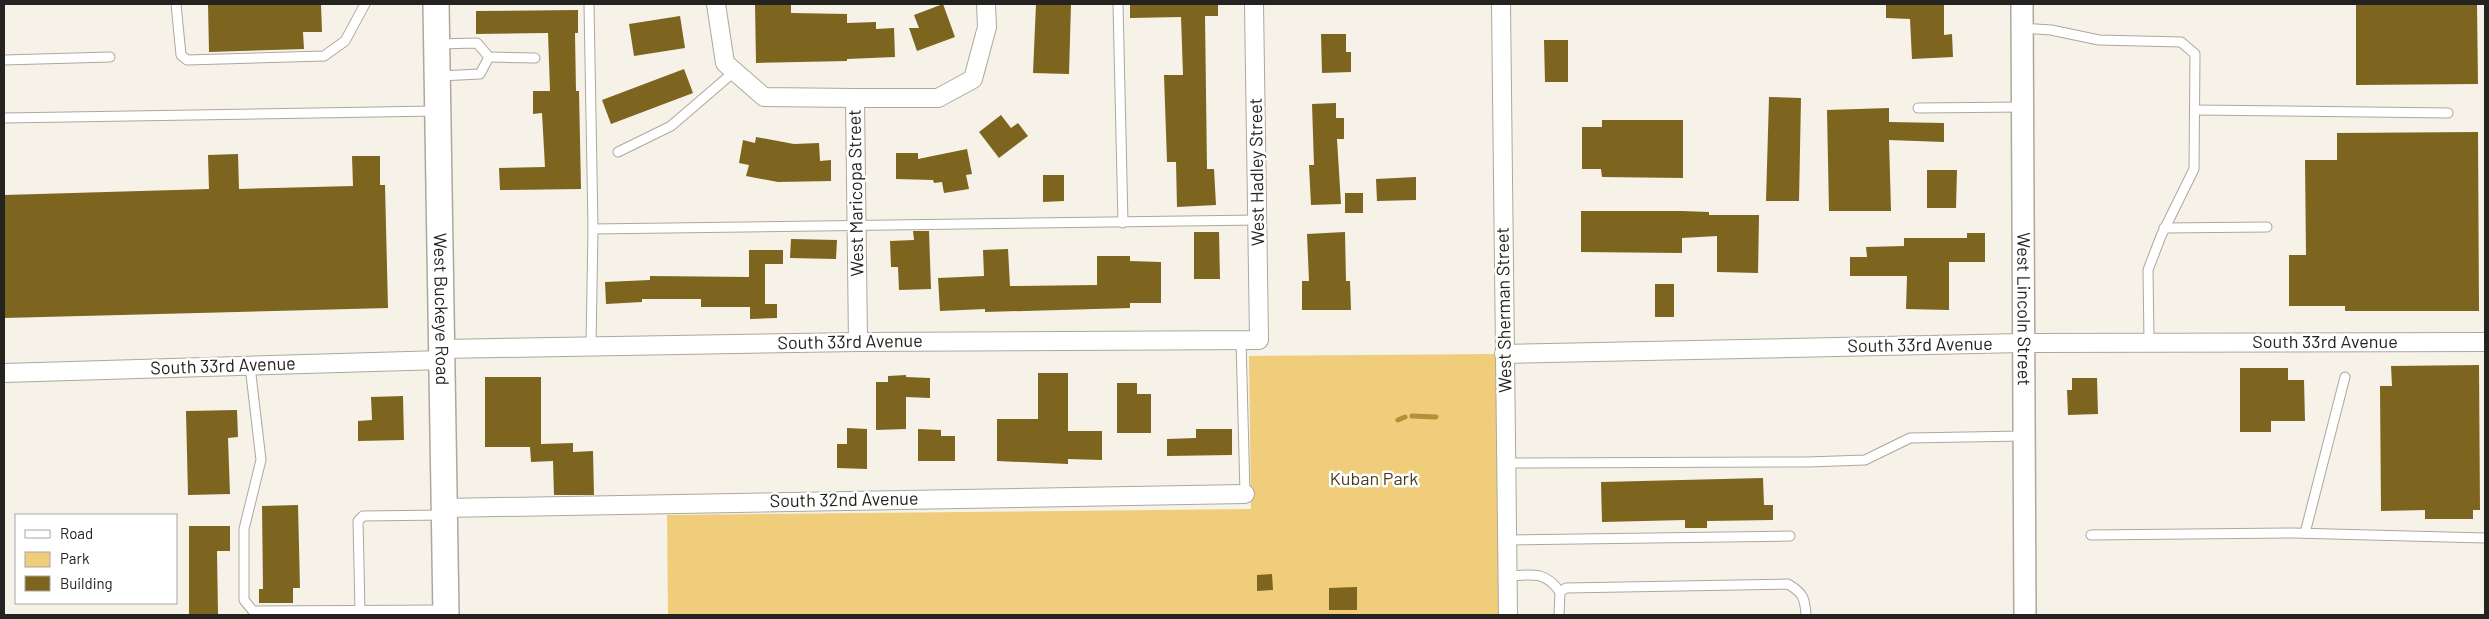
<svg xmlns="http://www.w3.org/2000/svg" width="2489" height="619" viewBox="0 0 2489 619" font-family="Barlow,sans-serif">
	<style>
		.green { fill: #efcd7a }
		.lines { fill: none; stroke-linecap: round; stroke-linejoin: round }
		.stream { stroke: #b39137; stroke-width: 5 }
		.building { fill: #7d641f }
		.service-casing { stroke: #aca89e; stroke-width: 11 }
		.minor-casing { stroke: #aca89e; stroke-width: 20 }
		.tertiary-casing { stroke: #aca89e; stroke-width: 24 }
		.secondary-casing { stroke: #aca89e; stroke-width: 28 }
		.service { stroke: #fff; stroke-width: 9 }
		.minor { stroke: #fff; stroke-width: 18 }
		.tertiary { stroke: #fff; stroke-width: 21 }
		.secondary { stroke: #fff; stroke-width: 25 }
		.labels { text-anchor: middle; stroke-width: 5; stroke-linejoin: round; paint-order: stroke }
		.street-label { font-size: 18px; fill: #25231f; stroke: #fff }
		.park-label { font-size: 18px; fill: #4a3c16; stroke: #fff }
	</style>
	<rect width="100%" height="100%" fill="#f6f2e7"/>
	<polygon class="green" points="1496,354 1499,615 668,615 667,515 1251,509 1249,356"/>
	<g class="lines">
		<g class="stream">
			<polyline points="1412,416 1436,417"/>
			<polyline points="1398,420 1405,417"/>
		</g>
	</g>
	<g class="building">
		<polygon points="208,4 321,4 322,32 303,32 304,49 209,52"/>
		<polygon points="755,4 791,4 791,13 847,14 847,23 876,22 876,29 894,28 895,57 847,59 847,61 756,63"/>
		<polygon points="943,4 955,37 917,51 909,28 919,28 914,15"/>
		<polygon points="1036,4 1071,4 1069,74 1033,73"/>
		<polygon points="1130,4 1218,4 1218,16 1205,16 1207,169 1214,169 1216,205 1177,207 1176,162 1167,162 1164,75 1183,75 1181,17 1130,18"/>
		<polygon points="1886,4 1944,4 1944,35 1952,34 1953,57 1912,59 1910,19 1886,18"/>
		<polygon points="2356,4 2477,4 2478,84 2356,85"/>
		<polygon points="578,10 578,33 575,33 576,91 579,91 581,189 500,190 499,168 545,167 542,113 533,114 533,91 550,91 548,33 476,34 476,11"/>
		<polygon points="680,16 685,48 634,56 629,24"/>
		<polygon points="1321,34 1346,34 1346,52 1351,52 1351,72 1322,73"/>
		<polygon points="1544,40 1568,40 1568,82 1545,82"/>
		<polygon points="684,69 693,93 611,124 602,100"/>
		<polygon points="1769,97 1801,98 1799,201 1766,201"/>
		<polygon points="1336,103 1336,118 1344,118 1344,139 1337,139 1341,204 1311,205 1309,165 1314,165 1312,104"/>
		<polygon points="1889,108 1889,122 1944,123 1944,142 1889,140 1891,211 1829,211 1827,110"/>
		<polygon points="1001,115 1011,128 1018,123 1028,136 999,158 979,132"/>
		<polygon points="1602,120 1683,120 1683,178 1602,177 1601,169 1582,169 1582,127 1602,127"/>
		<polygon points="2478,132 2479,311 2345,311 2345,306 2289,306 2289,255 2306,255 2305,160 2337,160 2337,133"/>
		<polygon points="756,137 794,144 819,143 820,161 831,160 831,181 778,182 746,176 749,165 739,163 743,140 755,143"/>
		<polygon points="967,149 972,174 966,175 969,189 944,193 942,182 934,183 933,180 896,179 896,153 918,153 918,159"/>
		<polygon points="238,154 239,189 353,186 352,156 380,156 380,185 385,185 388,308 4,318 4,195 209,189 208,155"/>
		<polygon points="1927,170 1957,170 1956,208 1927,208"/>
		<polygon points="1043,175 1064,175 1064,201 1043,202"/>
		<polygon points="1416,177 1416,200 1377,201 1376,179"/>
		<rect x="1345" y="193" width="18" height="20"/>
		<polygon points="1581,211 1682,211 1709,212 1709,215 1759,215 1758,273 1717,272 1717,236 1682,238 1682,253 1581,252"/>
		<polygon points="913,231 929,231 931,289 899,290 898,267 891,267 890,241 914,240"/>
		<polygon points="1194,232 1219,232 1220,279 1194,279"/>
		<polygon points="1345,232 1346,281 1350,281 1351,310 1302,310 1302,281 1309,281 1307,234"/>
		<polygon points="1967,233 1985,233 1985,262 1949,262 1949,310 1906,309 1907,276 1850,276 1850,257 1867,257 1866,247 1904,246 1904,238 1967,238"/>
		<polygon points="791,239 837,240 836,259 790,258"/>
		<polygon points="1008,249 1010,286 1097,285 1097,256 1130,256 1130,261 1161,262 1161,303 1130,303 1130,308 985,312 985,309 940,311 938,278 984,276 983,250"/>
		<polygon points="749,250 783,250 783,264 765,264 765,304 777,304 777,318 750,319 750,307 701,307 701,299 642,299 642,302 606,304 605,282 650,280 650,276 749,277"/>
		<rect x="1655" y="284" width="19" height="33"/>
		<polygon points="2479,365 2480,510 2473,510 2473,519 2425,519 2425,510 2381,511 2380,386 2392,386 2391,366"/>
		<polygon points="2240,368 2288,368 2288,380 2304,380 2305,421 2271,421 2271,432 2240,432"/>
		<polygon points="1038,373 1068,373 1068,431 1102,431 1102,460 1068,459 1068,464 997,461 997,419 1038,419"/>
		<polygon points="906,375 906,377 930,378 930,398 906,397 906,429 876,430 876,382 888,382 888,376"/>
		<polygon points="485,377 541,377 541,444 573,443 573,452 593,451 594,495 554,495 553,461 531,462 530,447 485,447"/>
		<polygon points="2072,378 2097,378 2098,414 2068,415 2067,390 2072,390"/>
		<polygon points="1117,383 1137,383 1137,394 1151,394 1151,433 1117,433"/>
		<polygon points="403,396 404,440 358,441 358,421 372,420 371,397"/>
		<polygon points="237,410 238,437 228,438 230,494 188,495 186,411"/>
		<polygon points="847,428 867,429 867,469 837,468 837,444 847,444"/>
		<polygon points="918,429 941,430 941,436 955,436 955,461 918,461"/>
		<polygon points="1196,429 1232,429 1232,455 1167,456 1167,439 1196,438"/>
		<polygon points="1763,478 1764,505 1773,505 1773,520 1707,521 1707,528 1685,528 1685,520 1602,522 1601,482"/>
		<polygon points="298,505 300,588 293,588 293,603 259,603 259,589 263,589 262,506"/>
		<polygon points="189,526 230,526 230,551 217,551 218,615 189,615"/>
		<polygon points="1272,574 1273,590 1257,591 1257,575"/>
		<polygon points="1357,587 1357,610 1329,610 1329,588"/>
	</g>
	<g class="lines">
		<defs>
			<g id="service">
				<polyline points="176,4 181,55 187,60 324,56 345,41 365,4"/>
				<polyline points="589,4 593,229 591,346"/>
				<polyline points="1118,4 1123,223"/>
				<polyline points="2022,28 2051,30 2099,40 2181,42 2195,54 2194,169 2161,236 2148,270 2149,342"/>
				<polyline points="438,44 477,43 489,57 480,74 440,76"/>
				<polyline points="489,57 535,58"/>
				<polyline points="4,60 110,57"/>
				<polyline points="1918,108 2024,107"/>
				<polyline points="2195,110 2448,113"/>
				<polyline points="4,118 436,111"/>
				<polyline points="618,152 671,126 735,71"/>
				<polyline points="2164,228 2267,227"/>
				<polyline points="593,229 1258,220"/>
				<polyline points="1241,340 1245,494"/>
				<polyline points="250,366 261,460 244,529 244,600 253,611 444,610"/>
				<polyline points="1506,463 1807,462 1865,460 1910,438 2023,436"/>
				<polyline points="2305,533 2345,377"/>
				<polyline points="2091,535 2293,533 2485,538"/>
				<polyline points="1507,540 1790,536"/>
				<path d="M1507,576C1531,575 1545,570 1560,592"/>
				<polyline points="360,611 358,521 363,516 444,515"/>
				<path d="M1559,615L1560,592L1566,588L1788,584C1803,593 1805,598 1806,615"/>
			</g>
			<g id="minor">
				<polyline points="716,4 725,63 764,97 855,98 858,342"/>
				<polyline points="1501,4 1508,615"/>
				<polyline points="855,98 938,98 973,79 987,27 986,4"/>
				<polyline points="441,349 858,342 1259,340 1254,4"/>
				<polyline points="1504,354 2023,343 2485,342"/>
				<polyline points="4,373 442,360"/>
				<polyline points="444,508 1245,494"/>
			</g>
			<g id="tertiary">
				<path id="s1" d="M2022,4L2025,615"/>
			</g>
			<g id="secondary">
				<path id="s2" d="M436,4L446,615"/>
			</g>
		</defs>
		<use href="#service" class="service-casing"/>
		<use href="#minor" class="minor-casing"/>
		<use href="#tertiary" class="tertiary-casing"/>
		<use href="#secondary" class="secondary-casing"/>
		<use href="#service" class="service"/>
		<use href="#minor" class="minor"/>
		<use href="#tertiary" class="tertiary"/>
		<use href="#secondary" class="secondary"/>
	</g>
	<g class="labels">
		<g class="street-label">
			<text transform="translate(1257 172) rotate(-91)" y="6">West Hadley Street</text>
			<text transform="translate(856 193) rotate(-91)" y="6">West Maricopa Street</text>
			<text dy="6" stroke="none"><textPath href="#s2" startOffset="305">West Buckeye Road</textPath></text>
			<text dy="6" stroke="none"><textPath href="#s1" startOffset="305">West Lincoln Street</textPath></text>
			<text transform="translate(1504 310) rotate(-91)" y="6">West Sherman Street</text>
			<text transform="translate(850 342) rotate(-1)" y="6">South 33rd Avenue</text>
			<text x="2325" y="348">South 33rd Avenue</text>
			<text transform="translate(1920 345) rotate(-1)" y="6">South 33rd Avenue</text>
			<text transform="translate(223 366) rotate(-2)" y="6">South 33rd Avenue</text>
			<text transform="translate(844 500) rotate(-1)" y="6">South 32nd Avenue</text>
		</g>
		<g class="park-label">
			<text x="1374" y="485">Kuban Park</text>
		</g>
	</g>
	<rect width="2489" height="619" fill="none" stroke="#25231f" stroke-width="10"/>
	<rect x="15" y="514" width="162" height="90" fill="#ffffff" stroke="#a8a7a5"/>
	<rect x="25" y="530" width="25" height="8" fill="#ffffff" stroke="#a8a7a5"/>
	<text x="60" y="539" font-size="15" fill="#25231f">Road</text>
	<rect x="25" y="552" width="25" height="15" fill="#efcd7a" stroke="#a8a7a5"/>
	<text x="60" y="564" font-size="15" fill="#25231f">Park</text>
	<rect x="25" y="576" width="25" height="15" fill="#7d641f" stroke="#a8a7a5"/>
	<text x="60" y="589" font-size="15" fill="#25231f">Building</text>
</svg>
